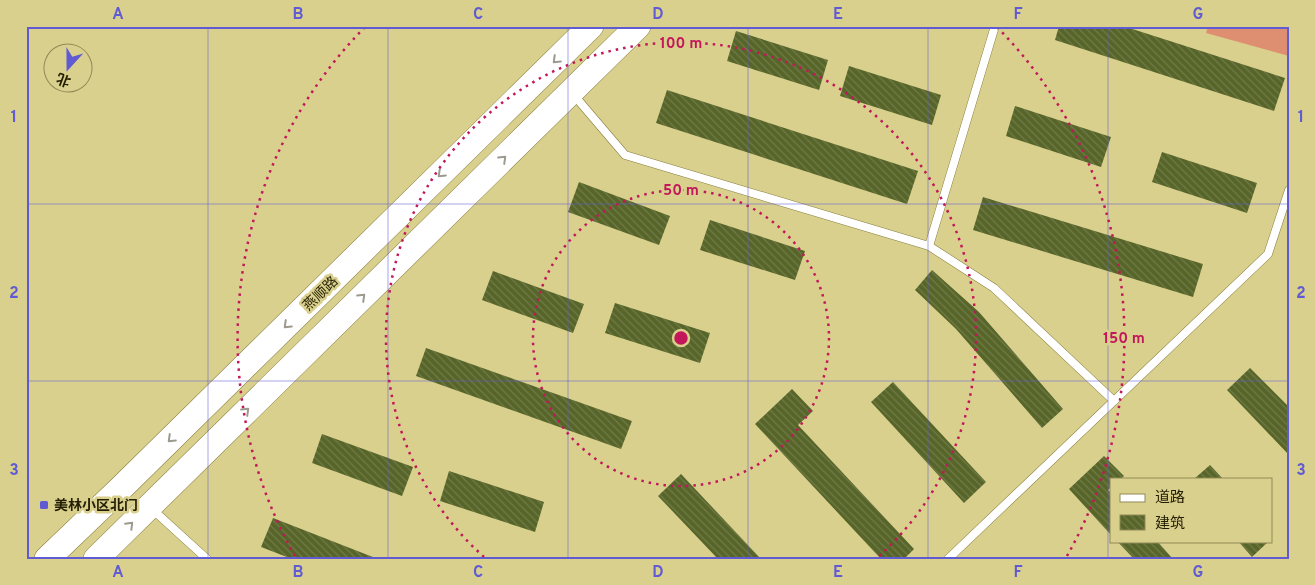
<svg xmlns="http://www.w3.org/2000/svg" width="1315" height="585" viewBox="0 0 1315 585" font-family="Overpass,'Noto Sans SC',sans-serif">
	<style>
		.garden { fill: #df8f71 }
		.building { fill: url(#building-back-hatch) }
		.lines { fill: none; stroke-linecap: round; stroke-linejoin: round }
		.service-casing { stroke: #877d3b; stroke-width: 9 }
		.primary-casing { stroke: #877d3b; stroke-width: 26 }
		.service { stroke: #fff; stroke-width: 8 }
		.primary { stroke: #fff; stroke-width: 25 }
		.oneway { stroke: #9c9a8e }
		.grid { fill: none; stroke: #615bd3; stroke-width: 1; stroke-opacity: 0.55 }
		.ring { fill: none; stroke: #c2185b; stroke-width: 2.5; stroke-dasharray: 2.5 5 }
		.poi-dot { fill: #615bd3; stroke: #dad08d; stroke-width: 2 }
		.labels { text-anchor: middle; stroke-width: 5; stroke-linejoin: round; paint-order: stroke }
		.street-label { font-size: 14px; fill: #241f04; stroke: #dad08d }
		.poi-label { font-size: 14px; font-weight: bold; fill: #241f04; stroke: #dad08d; text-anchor: start }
		.centre { fill: #c2185b; stroke: #dad08d; stroke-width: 2.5 }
		.ring-label { font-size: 15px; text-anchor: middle; font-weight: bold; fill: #c2185b; stroke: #dad08d; stroke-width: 5; stroke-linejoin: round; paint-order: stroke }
		.neatline { fill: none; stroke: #615bd3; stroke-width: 2 }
		.grid-label { font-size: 16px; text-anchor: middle; font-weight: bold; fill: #615bd3 }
	</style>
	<defs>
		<pattern id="building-back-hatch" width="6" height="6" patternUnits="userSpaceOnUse" patternTransform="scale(1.25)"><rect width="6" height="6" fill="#576528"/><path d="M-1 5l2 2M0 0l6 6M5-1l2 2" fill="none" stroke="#707b4b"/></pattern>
	</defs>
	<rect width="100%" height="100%" fill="#dad08d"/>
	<polygon class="garden" points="1208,26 1289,26 1289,56 1206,33"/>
	<g class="building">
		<polygon points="1059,26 1123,26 1285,78 1274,111 1055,40"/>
		<polygon points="736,31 828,60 819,90 727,61"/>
		<polygon points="849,66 941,95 932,125 840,96"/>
		<polygon points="667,90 918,171 907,204 656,123"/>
		<polygon points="1015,106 1111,137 1101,167 1006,136"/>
		<polygon points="1162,152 1257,183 1247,213 1152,182"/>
		<polygon points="579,182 670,216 659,245 568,212"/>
		<polygon points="983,197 1203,264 1193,297 973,230"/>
		<polygon points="710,220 805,251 795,280 700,250"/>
		<polygon points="932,270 979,312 1063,409 1042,428 956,329 915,290"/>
		<polygon points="493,271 584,304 573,333 482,300"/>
		<polygon points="615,303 710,333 700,363 605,333"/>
		<polygon points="426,348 632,421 621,449 416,376"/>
		<polygon points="1250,368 1289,407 1289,455 1227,390"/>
		<polygon points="893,382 986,482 964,503 871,402"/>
		<polygon points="792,389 813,411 798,425 914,549 904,559 881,559 755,424"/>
		<polygon points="322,434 413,467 402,496 312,463"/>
		<polygon points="1104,456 1124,476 1121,479 1111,479 1111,487 1108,490 1111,493 1111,535 1069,489"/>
		<polygon points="1210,465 1223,479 1194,479"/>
		<polygon points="449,471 544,502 535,532 440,501"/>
		<polygon points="681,474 761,559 718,559 658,496"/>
		<polygon points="273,518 378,559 292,559 261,547"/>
		<polygon points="1117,541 1157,541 1173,559 1134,559"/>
		<polygon points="1238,541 1269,541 1252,557"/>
	</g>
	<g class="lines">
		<defs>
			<g id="service">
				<polyline points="573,94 625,155 929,246 994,288 1114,401"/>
				<polyline points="929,246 995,26"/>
				<polyline points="152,509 207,559"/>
				<polyline points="948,559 1268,254 1289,190"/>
			</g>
			<g id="primary">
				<polyline points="47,559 119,490 591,26"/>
				<polyline points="96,559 638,26"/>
			</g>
		</defs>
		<use href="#service" class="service-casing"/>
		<use href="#primary" class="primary-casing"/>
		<use href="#service" class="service"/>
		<use href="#primary" class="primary"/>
	</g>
	<defs><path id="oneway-chevron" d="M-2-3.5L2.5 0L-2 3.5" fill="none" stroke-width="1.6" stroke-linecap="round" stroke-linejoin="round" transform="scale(1.25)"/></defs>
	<g class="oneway">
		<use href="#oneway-chevron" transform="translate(556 60) rotate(136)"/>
		<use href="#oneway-chevron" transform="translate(503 159) rotate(-44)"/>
		<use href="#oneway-chevron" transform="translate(441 174) rotate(136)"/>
		<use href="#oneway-chevron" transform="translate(362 297) rotate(-44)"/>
		<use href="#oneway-chevron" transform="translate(287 325) rotate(136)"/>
		<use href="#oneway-chevron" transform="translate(246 411) rotate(-44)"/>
		<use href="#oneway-chevron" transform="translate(171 439) rotate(136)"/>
		<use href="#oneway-chevron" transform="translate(130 525) rotate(-45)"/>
	</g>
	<path class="grid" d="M208,26V559M388,26V559M568,26V559M748,26V559M928,26V559M1108,26V559M26,204H1289M26,381H1289"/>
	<g class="ring">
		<circle cx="681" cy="338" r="148"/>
		<path d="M484 557A295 295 0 1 1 878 557"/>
		<path d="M295 556A443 443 0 0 1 365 27M997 27A443 443 0 0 1 1067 556"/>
	</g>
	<rect class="poi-dot" x="39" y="500" width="10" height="10" rx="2.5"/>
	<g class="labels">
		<g class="street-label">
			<text transform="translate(320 293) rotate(-44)" y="5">燕顺路</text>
		</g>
		<g class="poi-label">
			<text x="54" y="510">美林小区北门</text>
		</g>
	</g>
	<circle cx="681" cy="338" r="8" class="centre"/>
	<g class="ring-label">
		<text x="681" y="48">100 m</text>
		<text x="681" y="195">50 m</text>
		<text x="1124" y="343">150 m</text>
	</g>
	<rect width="1315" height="585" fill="none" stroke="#dad08d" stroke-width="55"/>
	<rect x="1110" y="478" width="162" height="65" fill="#dad08d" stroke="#918956"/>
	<rect x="1120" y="494" width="25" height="8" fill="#ffffff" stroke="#918956"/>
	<text x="1155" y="502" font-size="15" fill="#241f04">道路</text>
	<rect x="1120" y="515" width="25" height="15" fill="url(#building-back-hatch)" stroke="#918956"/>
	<text x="1155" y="528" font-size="15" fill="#241f04">建筑</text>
	<g transform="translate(68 68) rotate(201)"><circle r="24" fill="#dad08d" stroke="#918956"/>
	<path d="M0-4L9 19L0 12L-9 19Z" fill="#615bd3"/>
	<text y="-8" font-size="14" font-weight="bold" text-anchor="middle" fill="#241f04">北</text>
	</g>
	<rect x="28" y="28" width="1260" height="530" class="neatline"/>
	<g class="grid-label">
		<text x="118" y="19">A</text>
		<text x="298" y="19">B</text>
		<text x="478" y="19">C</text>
		<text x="658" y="19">D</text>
		<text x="838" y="19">E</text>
		<text x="1018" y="19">F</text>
		<text x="1198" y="19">G</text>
		<text x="14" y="122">1</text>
		<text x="1301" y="122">1</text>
		<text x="14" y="298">2</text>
		<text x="1301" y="298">2</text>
		<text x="14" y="475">3</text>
		<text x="1301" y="475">3</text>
		<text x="118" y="577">A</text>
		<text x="298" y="577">B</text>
		<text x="478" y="577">C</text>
		<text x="658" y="577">D</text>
		<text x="838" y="577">E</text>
		<text x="1018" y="577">F</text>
		<text x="1198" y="577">G</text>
	</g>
</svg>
